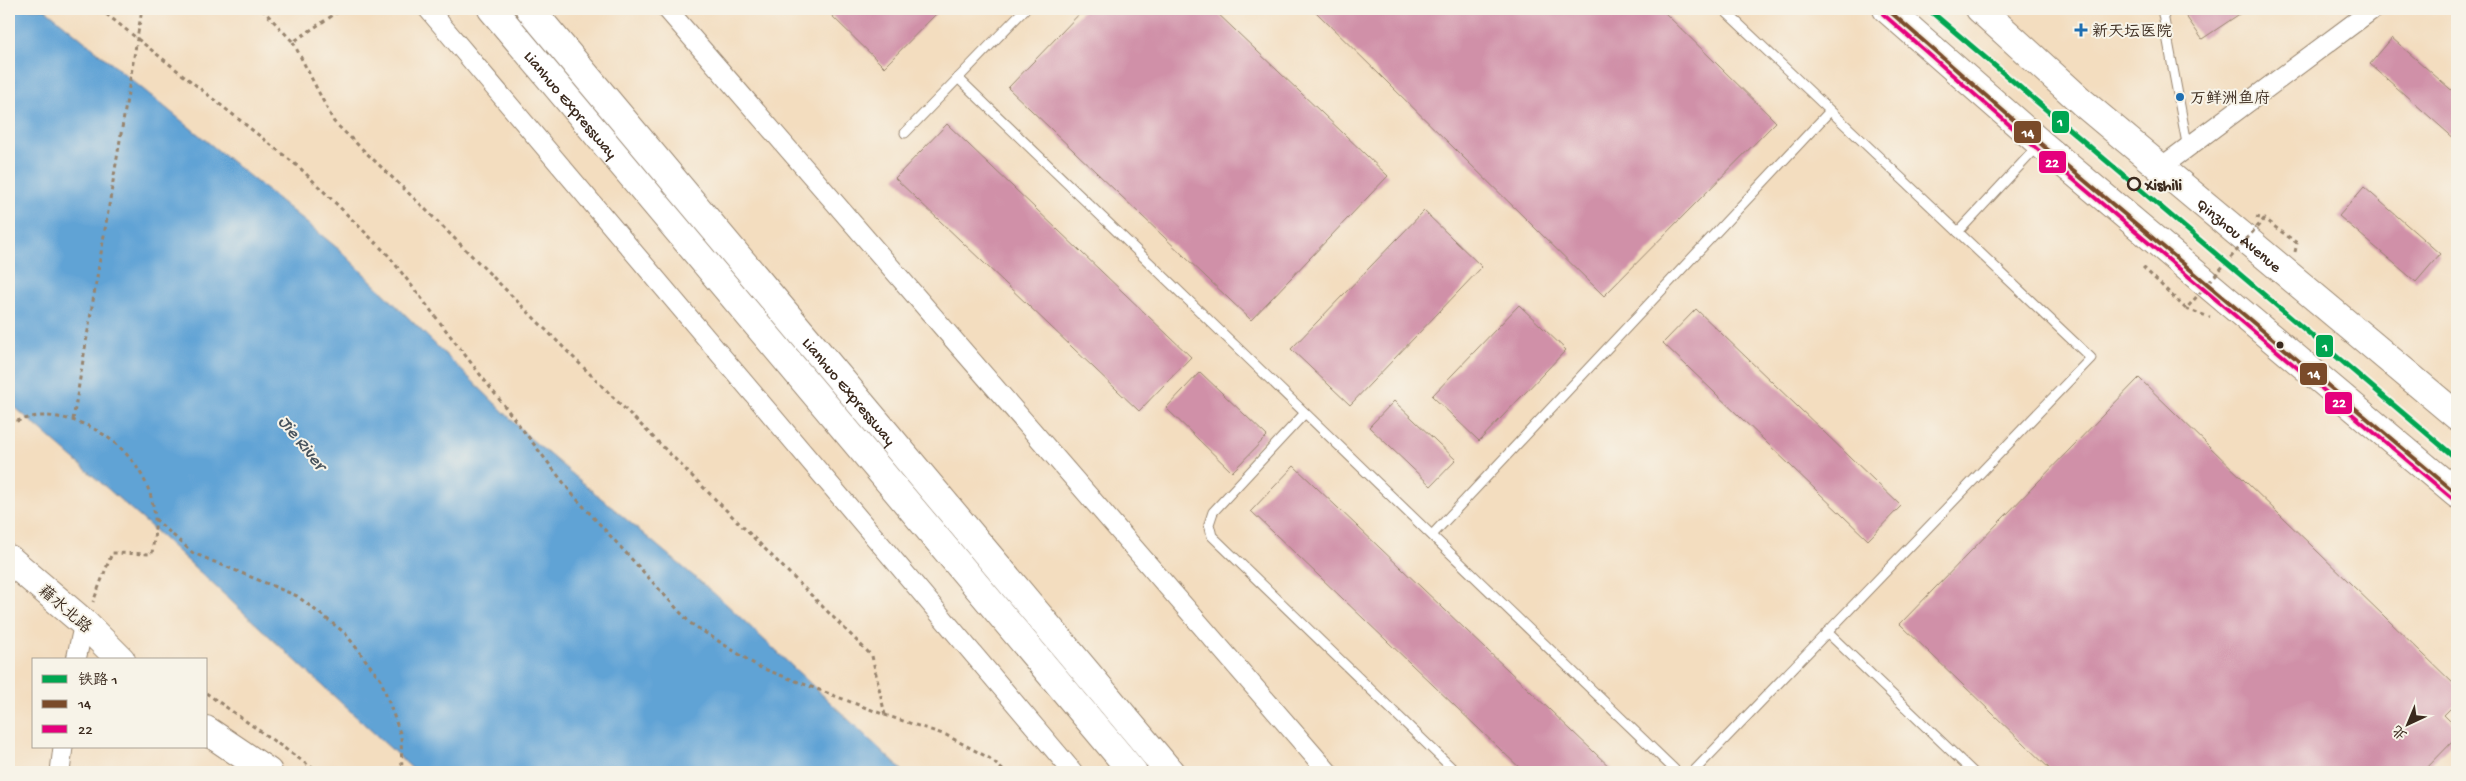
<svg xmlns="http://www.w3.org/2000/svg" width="2466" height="781" viewBox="0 0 2466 781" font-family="'Gochi Hand','LXGW WenKai TC',sans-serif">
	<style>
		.water { fill: #61a3d5; stroke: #4e667a }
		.building { fill: #d090a8 }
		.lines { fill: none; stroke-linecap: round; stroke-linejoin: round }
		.service-casing { stroke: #97846e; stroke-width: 11 }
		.minor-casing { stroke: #97846e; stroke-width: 21 }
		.primary-casing { stroke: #97846e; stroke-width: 30 }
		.trunk-casing { stroke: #97846e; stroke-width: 30 }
		.motorway-casing { stroke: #97846e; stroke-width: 30 }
		.path { stroke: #97846e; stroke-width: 3; stroke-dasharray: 4 4; stroke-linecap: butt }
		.service { stroke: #fff; stroke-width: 9 }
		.minor { stroke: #fff; stroke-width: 19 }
		.primary { stroke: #fff; stroke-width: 28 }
		.trunk { stroke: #fff; stroke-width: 28 }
		.motorway { stroke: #fff; stroke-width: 28 }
		.path-bridge { stroke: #97846e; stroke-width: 3; stroke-dasharray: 4 4; stroke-linecap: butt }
		.bus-1-casing { stroke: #f7f3e8; stroke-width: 8 }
		.bus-2-casing { stroke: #f7f3e8; stroke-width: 8 }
		.bus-1 { stroke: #7a4b2a; stroke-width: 4 }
		.bus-2 { stroke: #e5007d; stroke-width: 4 }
		.rail-1-casing { stroke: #f7f3e8; stroke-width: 9 }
		.rail-1 { stroke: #00a651; stroke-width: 5 }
		.poi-dot { fill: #1f6fb2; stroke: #f7f3e8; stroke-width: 2 }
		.stop-dot { fill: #f7f3e8; stroke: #3b2a1e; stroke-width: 2.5 }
		.bus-dot { fill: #3b2a1e; stroke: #f7f3e8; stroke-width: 2 }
		.labels { text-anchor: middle; stroke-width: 4; stroke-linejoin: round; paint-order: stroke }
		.poi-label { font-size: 16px; fill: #3b2a1e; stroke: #f7f3e8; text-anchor: start }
		.street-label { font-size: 16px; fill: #3b2a1e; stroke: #f7f3e8 }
		.stop-label { font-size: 16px; font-weight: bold; fill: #3b2a1e; stroke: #f7f3e8; text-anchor: start }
		.water-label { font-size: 18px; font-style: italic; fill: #48545e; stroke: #f7f3e8 }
		.line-badge { stroke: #f7f3e8; stroke-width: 2 }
		.badge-label { font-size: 14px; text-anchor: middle; font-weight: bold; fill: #fff }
	</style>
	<rect width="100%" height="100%" fill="#f7f3e8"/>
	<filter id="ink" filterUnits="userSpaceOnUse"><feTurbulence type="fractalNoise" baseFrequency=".02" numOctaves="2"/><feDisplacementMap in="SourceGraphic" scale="10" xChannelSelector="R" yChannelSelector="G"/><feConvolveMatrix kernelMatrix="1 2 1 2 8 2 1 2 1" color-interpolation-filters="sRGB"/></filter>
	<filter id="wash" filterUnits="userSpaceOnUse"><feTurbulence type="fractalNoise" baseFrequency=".0096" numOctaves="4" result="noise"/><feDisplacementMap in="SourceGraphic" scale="20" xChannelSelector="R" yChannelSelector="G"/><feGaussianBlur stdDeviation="1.12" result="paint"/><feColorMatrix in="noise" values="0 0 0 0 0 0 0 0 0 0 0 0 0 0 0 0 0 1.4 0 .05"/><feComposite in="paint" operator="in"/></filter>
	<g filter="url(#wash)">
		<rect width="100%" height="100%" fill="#f3ddbf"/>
		<polygon class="water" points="9,9 45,9 341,251 531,439 723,601 904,772 416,772 149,525 9,402"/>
		<g id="blocks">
			<g class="building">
				<polygon points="825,9 941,9 884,67"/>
				<polygon points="1084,9 1213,9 1388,176 1251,320 1008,88"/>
				<polygon points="1313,9 1661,9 1776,122 1604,296"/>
				<polygon points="2187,9 2247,9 2202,39 2183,12"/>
				<polygon points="2392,38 2457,95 2457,141 2370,64"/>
				<polygon points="947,124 1191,357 1139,411 895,178"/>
				<polygon points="2364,187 2440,254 2416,282 2339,216"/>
				<polygon points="1424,211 1482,267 1350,405 1291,349"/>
				<polygon points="1519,305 1566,350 1479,441 1432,396"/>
				<polygon points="1696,309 1901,506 1868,540 1663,343"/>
				<polygon points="1200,372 1267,436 1232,472 1166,408"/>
				<polygon points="2139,378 2457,687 2457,702 2444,715 2457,728 2457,737 2423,772 2053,772 1900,624"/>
				<polygon points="1394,401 1456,460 1431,486 1369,427"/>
				<polygon points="1294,466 1615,772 1524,772 1251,511"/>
			</g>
		</g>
	</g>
	<g filter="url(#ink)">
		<use href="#blocks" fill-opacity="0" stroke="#97846e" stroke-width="1"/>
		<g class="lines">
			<defs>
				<g id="service">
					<polyline points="2162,9 2188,149"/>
					<polyline points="958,78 1677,772"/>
					<polyline points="905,133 1025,9"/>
					<polyline points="1958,232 2038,146"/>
					<polyline points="1305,413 1213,512 1209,524 1212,536 1456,772"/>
					<polyline points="1432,535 1830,111"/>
					<polyline points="1827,632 1973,772"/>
					<polyline points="1693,772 2091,358 1723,9"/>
				</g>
				<g id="minor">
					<polyline points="428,9 1073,772"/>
					<polyline points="667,9 1328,772"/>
					<polyline points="2160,168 2373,9"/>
					<polyline points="76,660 84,623"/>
					<polyline points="60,772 63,747"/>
				</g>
				<g id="primary">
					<polyline points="9,559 84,623 121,660"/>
					<polyline points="206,730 268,772"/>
				</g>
				<g id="trunk">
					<polyline points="1887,9 2041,144 2457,494"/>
					<path id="s1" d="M1980,9L2082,102L2457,416"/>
				</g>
				<g id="motorway">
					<path id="s2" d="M492,9L1133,772"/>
					<path id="s3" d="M530,9L1170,772"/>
				</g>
			</defs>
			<use href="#service" class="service-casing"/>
			<use href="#minor" class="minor-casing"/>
			<use href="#primary" class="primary-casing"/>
			<use href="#trunk" class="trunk-casing"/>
			<use href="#motorway" class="motorway-casing"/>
			<g class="path">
				<polyline points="100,9 300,168 388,255 573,495 690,623 759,667 885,715 946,735 989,758 1005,772"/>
				<polyline points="262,9 293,42 342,9"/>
				<polyline points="293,42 334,122 421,205 872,656 885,715"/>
				<polyline points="2256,217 2264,219"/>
				<polyline points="2295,252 2297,243"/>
				<polyline points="2186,309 2210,317"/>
				<path d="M9,423C18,421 29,417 39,416C97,414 151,461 155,519C156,530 153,543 152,554L112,553L93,602"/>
				<polyline points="155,519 193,553 297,596 345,633 381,680 401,736 402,772"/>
				<polyline points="206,693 318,772"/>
			</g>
			<use href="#service" class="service"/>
			<use href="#minor" class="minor"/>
			<use href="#primary" class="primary"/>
			<use href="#trunk" class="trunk"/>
			<use href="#motorway" class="motorway"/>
			<g class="path-bridge">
				<polyline points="2143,267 2186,309 2264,219 2297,243"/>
				<polyline points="73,420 142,9"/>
			</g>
			<defs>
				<polyline id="bus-1" points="1887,9 2041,144 2457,494"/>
				<polyline id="bus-2" points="1883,14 2037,149 2453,499"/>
			</defs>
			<use href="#bus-1" class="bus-1-casing"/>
			<use href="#bus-2" class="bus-2-casing"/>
			<use href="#bus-1" class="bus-1"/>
			<use href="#bus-2" class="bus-2"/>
			<defs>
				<polyline id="rail-1" points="1928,9 2457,459"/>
			</defs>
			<use href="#rail-1" class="rail-1-casing"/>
			<use href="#rail-1" class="rail-1"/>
		</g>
	</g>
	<g class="poi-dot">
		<path d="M2078.5 22.5h5v5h5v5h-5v5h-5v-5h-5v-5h5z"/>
		<circle cx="2180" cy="97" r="5"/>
	</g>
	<circle class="stop-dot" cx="2134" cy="184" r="6"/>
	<circle class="bus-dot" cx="2280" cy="345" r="4.5"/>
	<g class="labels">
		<g class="poi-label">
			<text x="2092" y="36">新天坛医院</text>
			<text x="2190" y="103">万鲜洲鱼府</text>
		</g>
		<g class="street-label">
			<text dy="6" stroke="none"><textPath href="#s2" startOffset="124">Lianhuo Expressway</textPath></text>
			<text dy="6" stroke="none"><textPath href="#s1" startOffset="344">Qinzhou Avenue</textPath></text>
			<text dy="6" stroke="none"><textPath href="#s3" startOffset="498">Lianhuo Expressway</textPath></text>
			<text transform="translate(66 608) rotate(41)" y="6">藉水北路</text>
		</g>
		<g class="stop-label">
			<text x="2145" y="190">Xishili</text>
		</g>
		<g class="water-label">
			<text transform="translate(303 442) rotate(51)" y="6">Jie River</text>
		</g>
	</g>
	<g class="line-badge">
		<rect x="2051" y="110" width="19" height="24" rx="5" fill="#00a651"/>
		<rect x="2013" y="120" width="29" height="24" rx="5" fill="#7a4b2a"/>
		<rect x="2038" y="150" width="29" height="24" rx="5" fill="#e5007d"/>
		<rect x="2315" y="334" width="19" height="24" rx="5" fill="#00a651"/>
		<rect x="2299" y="362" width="29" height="24" rx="5" fill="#7a4b2a"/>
		<rect x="2324" y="391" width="29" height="24" rx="5" fill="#e5007d"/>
	</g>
	<g class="badge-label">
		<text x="2060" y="126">1</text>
		<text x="2028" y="137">14</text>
		<text x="2052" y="167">22</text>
		<text x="2325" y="351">1</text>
		<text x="2314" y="378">14</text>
		<text x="2339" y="407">22</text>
	</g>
	<rect width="2466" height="781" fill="none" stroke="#f7f3e8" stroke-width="30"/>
	<rect x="32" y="658" width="175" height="90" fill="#f7f3e8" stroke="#aca397"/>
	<rect x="42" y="675" width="25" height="8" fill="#00a651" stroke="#aca397"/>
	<text x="78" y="684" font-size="15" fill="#3b2a1e">铁路 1</text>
	<rect x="42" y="700" width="25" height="8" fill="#7a4b2a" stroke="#aca397"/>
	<text x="78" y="708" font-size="15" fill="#3b2a1e">14</text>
	<rect x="42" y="725" width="25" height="8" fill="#e5007d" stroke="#aca397"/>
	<text x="78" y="734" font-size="15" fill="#3b2a1e">22</text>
	<g transform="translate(2408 724) rotate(224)" stroke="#f7f3e8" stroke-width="4" paint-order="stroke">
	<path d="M0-4L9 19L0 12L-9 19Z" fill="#3b2a1e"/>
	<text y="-8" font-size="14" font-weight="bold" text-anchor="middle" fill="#3b2a1e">北</text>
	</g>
</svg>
